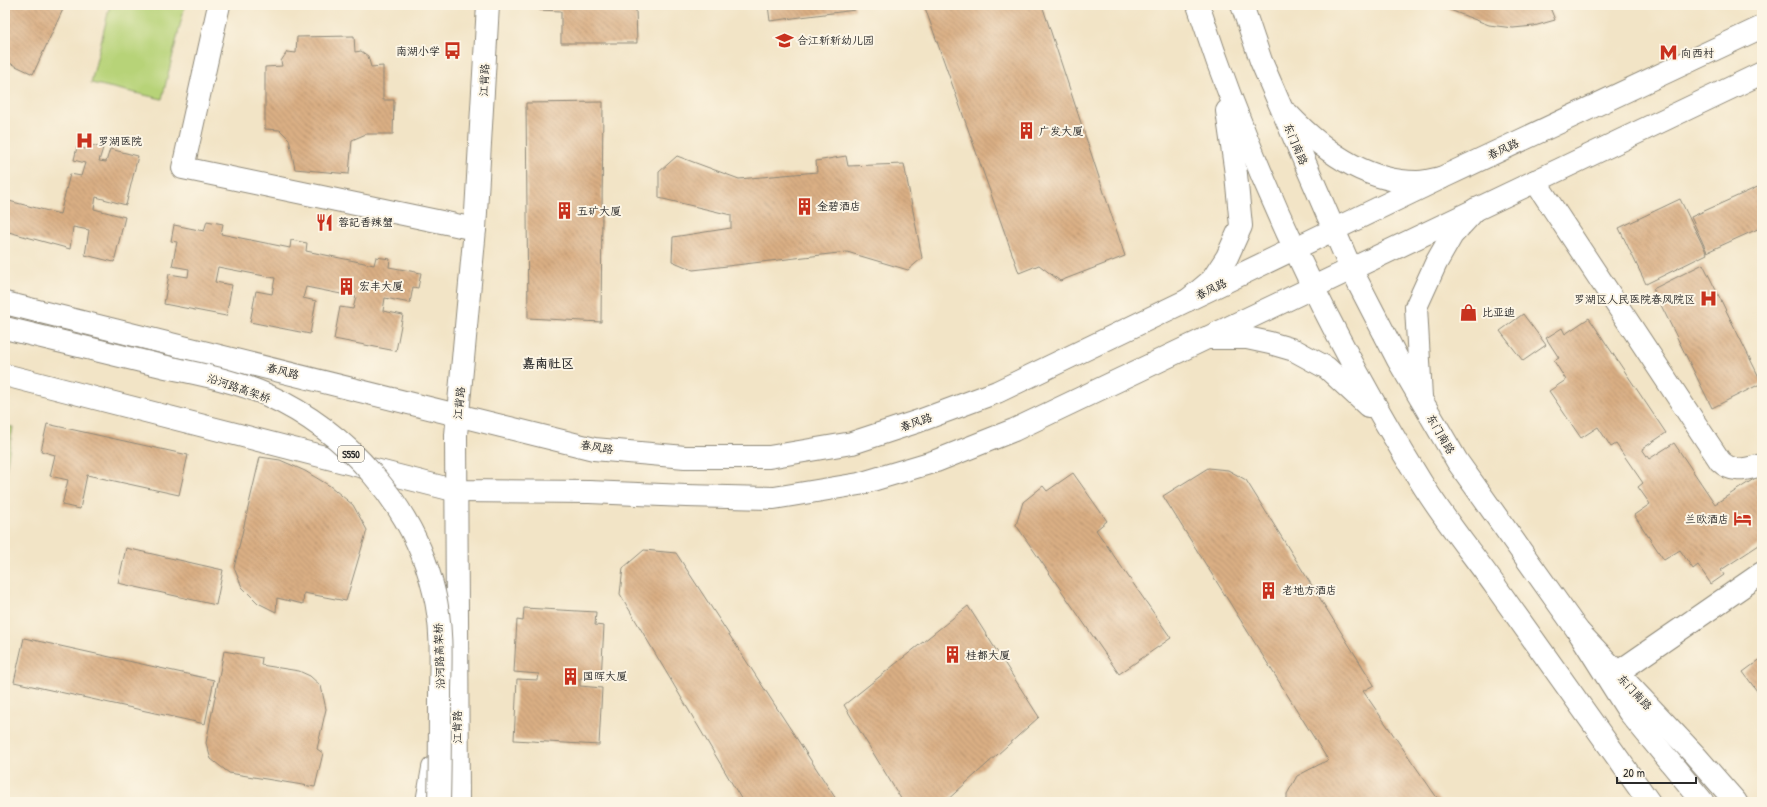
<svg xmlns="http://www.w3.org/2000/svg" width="1767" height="807" viewBox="0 0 1767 807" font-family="'Patrick Hand','LXGW WenKai TC',sans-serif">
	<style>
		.grass { fill: #b7d378; stroke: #717f52 }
		.building { fill: url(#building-back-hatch) }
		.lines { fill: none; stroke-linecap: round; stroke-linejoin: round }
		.minor-casing { stroke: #8e8878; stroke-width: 24 }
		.major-casing { stroke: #8e8878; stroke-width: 24 }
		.highway-casing { stroke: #8e8878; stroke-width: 24 }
		.minor { stroke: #fff; stroke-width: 22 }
		.major { stroke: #fff; stroke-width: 22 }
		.highway { stroke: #fff; stroke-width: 22 }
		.highway-bridge-casing { stroke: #8e8878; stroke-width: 24; stroke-linecap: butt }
		.highway-bridge { stroke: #fff; stroke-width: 22 }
		.labels { text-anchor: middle; stroke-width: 4; stroke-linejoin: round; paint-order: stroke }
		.shield { fill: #fcf5e5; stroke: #6a6863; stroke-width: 1 }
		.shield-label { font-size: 10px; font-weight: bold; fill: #2b2b2b }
		.poi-label { font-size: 11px; fill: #2b2b2b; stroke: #fcf5e5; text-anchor: start }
		.street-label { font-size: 11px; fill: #2b2b2b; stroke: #fcf5e5 }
		.quarter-label { font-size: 13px; font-weight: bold; fill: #2b2b2b; stroke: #fcf5e5 }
	</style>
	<defs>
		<pattern id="building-back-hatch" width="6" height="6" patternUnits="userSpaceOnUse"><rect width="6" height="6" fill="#daaf84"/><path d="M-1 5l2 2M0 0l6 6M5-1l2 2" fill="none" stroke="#b18f6c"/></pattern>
	</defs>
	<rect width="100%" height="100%" fill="#fcf5e5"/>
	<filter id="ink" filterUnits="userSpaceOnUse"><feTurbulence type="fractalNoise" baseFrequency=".025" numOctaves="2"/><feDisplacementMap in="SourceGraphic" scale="8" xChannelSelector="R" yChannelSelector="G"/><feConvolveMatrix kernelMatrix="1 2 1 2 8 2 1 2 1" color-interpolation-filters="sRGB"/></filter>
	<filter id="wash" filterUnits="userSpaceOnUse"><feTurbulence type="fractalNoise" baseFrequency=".012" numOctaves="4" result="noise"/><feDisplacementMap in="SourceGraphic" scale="16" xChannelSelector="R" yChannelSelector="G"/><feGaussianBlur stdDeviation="0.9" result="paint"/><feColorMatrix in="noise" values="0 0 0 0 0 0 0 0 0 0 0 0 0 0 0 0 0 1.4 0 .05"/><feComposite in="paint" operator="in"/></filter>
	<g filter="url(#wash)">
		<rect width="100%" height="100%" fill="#f2e4c6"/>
		<g class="grass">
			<polygon points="110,5 185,5 162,99 91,83"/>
			<polygon points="5,426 13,427 5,476"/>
		</g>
		<g id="blocks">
			<g class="building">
				<polygon points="5,5 65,5 33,74 5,61"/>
				<polygon points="539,5 661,5 662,9 636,9 637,43 561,43 561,11 539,10"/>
				<polygon points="768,5 855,5 855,10 770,21"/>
				<polygon points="924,5 1042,5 1125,256 1060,281 1039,265 1019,273"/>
				<polygon points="1444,5 1549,5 1555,20 1534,26 1513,28 1489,25 1450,10"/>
				<polygon points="354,36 355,52 361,51 368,56 371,67 383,66 383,100 394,100 393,134 366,134 352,140 349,174 295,169 289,139 280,130 265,129 265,67 282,66 281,61 287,52 296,53 297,37"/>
				<polygon points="603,102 601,322 528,318 526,103"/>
				<polygon points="91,145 103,148 99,161 106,162 110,149 138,156 126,205 96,197 94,209 125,217 114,262 85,255 89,230 73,227 70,249 5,231 5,200 60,214 70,174 81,176 85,163 74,160 77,147 90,150"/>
				<polygon points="677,156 739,179 817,172 816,161 846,156 848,166 904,164 922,258 908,270 847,252 693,270 672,261 673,237 731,228 731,215 659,198 659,172"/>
				<polygon points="1762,185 1762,227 1707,252 1691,217"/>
				<polygon points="1680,199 1707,254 1646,284 1619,228"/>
				<polygon points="207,221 223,224 221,234 290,248 291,240 307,243 306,251 374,265 376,257 390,259 389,267 421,273 418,288 413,287 410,303 385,298 383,311 403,315 396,351 334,339 340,307 353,309 356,297 306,287 303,298 316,301 310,334 250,322 256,291 272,294 275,278 218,267 215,282 232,285 226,316 164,304 169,274 188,277 189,269 172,266 177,242 171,241 174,225 204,231"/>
				<polygon points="1703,264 1762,383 1712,408 1653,289"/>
				<polygon points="1523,314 1546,345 1523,361 1500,331"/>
				<polygon points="1589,318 1666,433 1642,449 1649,459 1674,443 1715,504 1760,475 1762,477 1762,543 1721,570 1724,575 1711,584 1698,565 1693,569 1680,550 1664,560 1634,515 1650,504 1638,487 1643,483 1616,444 1611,447 1598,427 1581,438 1549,391 1566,380 1554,361 1559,358 1546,338 1562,328 1565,334"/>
				<polygon points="47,424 188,455 179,495 87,475 80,509 62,505 68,480 50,476 55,455 41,451"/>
				<polygon points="260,457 280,460 305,471 330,486 353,505 367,530 346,601 304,593 303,604 277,598 276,612 258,603 242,587 234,568"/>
				<polygon points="1208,468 1228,470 1246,480 1374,685 1363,691 1440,802 1287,802 1287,794 1297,776 1328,760 1163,496"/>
				<polygon points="1073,473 1107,521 1096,530 1171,638 1119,674 1016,525 1023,502 1043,486 1047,491"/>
				<polygon points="126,548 223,570 216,605 118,583"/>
				<polygon points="644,550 676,553 838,802 743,802 620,594 623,568"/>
				<polygon points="968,606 1039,717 945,802 903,802 844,705"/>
				<polygon points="524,608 596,612 595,625 604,626 601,679 580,678 580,686 602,688 599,745 514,740 517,679 538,680 539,674 514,672 517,620 523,621"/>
				<polygon points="24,638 214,680 205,724 14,682"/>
				<polygon points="224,651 262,658 261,665 299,671 310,676 321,686 326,709 317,749 323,753 315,787 229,773 211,759 206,743"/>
				<polygon points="1762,658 1762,698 1743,672"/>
			</g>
		</g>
	</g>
	<g filter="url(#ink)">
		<use href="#blocks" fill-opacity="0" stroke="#8e8878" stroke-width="1"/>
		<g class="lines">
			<defs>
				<g id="minor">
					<polyline points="219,5 183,168 475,229"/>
					<path d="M1535,181L1720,461C1733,474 1746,469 1762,465"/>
					<polyline points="5,303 594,449 685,457 769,457 852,443 919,421 997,392 1441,178 1762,27"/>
					<polyline points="5,375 457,491 589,492 686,496 774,498 859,484 936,461 1014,430 1762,73"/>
					<polyline points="1617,673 1762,573"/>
					<polyline points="458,802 456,435 475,229 488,5"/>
				</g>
				<g id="major">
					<path d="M1198,5C1253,172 1328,332 1421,482C1443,518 1471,552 1496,587C1547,659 1598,731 1649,802"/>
					<polyline points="1242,5 1261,61 1351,269 1398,360 1457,461 1578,631 1694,754 1736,802"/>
					<path d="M1288,114C1321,149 1366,182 1417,182C1425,182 1433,180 1441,178"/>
					<polyline points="1188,300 1212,280 1227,257 1241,226 1236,174 1227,111"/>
					<polyline points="1206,338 1247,338 1270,343 1294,350 1327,368 1368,406"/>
					<polyline points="1421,397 1416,307 1436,263 1452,235 1476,209"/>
				</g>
				<g id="highway">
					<polyline points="1578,631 1629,712 1703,802"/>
					<polyline points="427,802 433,768"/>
				</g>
			</defs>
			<use href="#minor" class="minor-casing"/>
			<use href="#major" class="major-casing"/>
			<use href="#highway" class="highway-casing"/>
			<use href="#minor" class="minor"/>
			<use href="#major" class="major"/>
			<use href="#highway" class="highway"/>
			<defs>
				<path id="highway-bridge" d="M5,328C57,341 110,353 162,366C197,374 234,380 267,395C347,431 414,506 434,592C442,624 441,657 440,689C440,727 440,764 439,802"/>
			</defs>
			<use href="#highway-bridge" class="highway-bridge-casing"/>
			<use href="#highway-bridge" class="highway-bridge"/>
		</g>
	</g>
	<defs>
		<symbol id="school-bare" viewBox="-9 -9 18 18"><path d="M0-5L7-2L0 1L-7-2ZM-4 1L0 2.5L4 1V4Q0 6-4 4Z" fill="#c8321e" stroke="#fcf5e5" stroke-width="2.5" paint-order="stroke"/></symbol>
		<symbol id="bus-bare" viewBox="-9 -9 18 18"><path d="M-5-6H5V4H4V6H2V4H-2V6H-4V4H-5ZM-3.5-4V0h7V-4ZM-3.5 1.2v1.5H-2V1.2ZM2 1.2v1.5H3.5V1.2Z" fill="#c8321e" stroke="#fcf5e5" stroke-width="2.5" paint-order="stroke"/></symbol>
		<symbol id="metro-bare" viewBox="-9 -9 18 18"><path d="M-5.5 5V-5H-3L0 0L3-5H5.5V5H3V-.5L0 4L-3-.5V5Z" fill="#c8321e" stroke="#fcf5e5" stroke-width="2.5" paint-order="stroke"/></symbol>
		<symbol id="building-bare" viewBox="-9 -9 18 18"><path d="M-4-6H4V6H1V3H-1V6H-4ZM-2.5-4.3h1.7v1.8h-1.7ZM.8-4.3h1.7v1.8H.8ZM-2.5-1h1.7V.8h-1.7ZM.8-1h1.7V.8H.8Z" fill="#c8321e" stroke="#fcf5e5" stroke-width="2.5" paint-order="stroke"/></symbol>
		<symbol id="hospital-bare" viewBox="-9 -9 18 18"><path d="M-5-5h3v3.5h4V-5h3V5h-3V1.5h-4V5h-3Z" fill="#c8321e" stroke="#fcf5e5" stroke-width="2.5" paint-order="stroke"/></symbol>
		<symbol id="restaurant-bare" viewBox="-9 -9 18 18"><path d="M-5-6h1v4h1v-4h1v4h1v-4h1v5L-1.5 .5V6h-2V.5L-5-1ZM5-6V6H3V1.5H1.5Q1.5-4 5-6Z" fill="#c8321e" stroke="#fcf5e5" stroke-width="2.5" paint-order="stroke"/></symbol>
		<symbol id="shop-bare" viewBox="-9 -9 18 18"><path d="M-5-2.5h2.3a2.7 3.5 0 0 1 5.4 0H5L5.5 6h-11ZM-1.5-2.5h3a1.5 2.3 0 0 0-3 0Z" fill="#c8321e" stroke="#fcf5e5" stroke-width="2.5" paint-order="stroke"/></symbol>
		<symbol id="hotel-bare" viewBox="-9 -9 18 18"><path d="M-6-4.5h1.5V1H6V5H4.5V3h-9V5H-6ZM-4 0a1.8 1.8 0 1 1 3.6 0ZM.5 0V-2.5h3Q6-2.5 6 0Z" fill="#c8321e" stroke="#fcf5e5" stroke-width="2.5" paint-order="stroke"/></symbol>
	</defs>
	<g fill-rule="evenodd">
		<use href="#school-bare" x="772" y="28" width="25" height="25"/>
		<use href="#bus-bare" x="440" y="38" width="25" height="25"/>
		<use href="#metro-bare" x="1656" y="40" width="25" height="25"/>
		<use href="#building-bare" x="1014" y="118" width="25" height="25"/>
		<use href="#hospital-bare" x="72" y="128" width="25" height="25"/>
		<use href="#building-bare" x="792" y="194" width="25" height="25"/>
		<use href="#building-bare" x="552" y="198" width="25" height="25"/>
		<use href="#restaurant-bare" x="312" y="210" width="25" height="25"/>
		<use href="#building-bare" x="334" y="274" width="25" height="25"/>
		<use href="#hospital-bare" x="1696" y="286" width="25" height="25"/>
		<use href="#shop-bare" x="1456" y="300" width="25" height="25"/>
		<use href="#hotel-bare" x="1730" y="506" width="25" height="25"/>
		<use href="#building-bare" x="1256" y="578" width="25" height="25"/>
		<use href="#building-bare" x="940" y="642" width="25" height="25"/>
		<use href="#building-bare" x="558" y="664" width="25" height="25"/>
	</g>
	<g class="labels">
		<rect class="shield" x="338" y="446" width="26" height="16" rx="3"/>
		<g class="shield-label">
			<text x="351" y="458">S550</text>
		</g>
		<g class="poi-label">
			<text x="797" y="44">合江新新幼儿园</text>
			<text x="440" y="55" text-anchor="end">南湖小学</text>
			<text x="1681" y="57">向西村</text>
			<text x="1039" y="135">广发大厦</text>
			<text x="98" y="145">罗湖医院</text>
			<text x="817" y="210">金碧酒店</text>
			<text x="577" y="215">五矿大厦</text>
			<text x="338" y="226">蓉記香辣蟹</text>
			<text x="359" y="290">宏丰大厦</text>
			<text x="1695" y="303" text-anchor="end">罗湖区人民医院春风院区</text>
			<text x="1482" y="316">比亚迪</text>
			<text x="1729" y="523" text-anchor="end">兰欧酒店</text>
			<text x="1282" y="594">老地方酒店</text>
			<text x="966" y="659">桂都大厦</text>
			<text x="583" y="680">国晖大厦</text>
		</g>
		<g class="street-label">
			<text transform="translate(484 80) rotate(-87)" y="4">江背路</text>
			<text transform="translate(1296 144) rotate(67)" y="4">东门南路</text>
			<text transform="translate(1503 149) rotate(-25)" y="4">春风路</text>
			<text transform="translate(1211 289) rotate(-26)" y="4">春风路</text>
			<text transform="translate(283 371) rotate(14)" y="4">春风路</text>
			<text transform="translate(239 388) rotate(19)" y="4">沿河路高架桥</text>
			<text transform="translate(459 403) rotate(-84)" y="4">江背路</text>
			<text transform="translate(916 422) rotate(-19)" y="4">春风路</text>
			<text transform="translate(1441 434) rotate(60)" y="4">东门南路</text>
			<text transform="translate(597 447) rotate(9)" y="4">春风路</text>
			<text transform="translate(439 656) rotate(-92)" y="4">沿河路高架桥</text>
			<text transform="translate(1635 692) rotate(47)" y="4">东门南路</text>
			<text transform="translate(457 727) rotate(-90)" y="4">江背路</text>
		</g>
		<g class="quarter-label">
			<text x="548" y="368">嘉南社区</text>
		</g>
	</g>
	<rect width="1767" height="807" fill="none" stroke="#fcf5e5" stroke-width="20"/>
	<path d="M1617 777v6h79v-6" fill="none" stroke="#2b2b2b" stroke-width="2"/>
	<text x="1623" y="777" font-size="12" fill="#2b2b2b" stroke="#fcf5e5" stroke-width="3" paint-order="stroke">20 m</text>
</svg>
